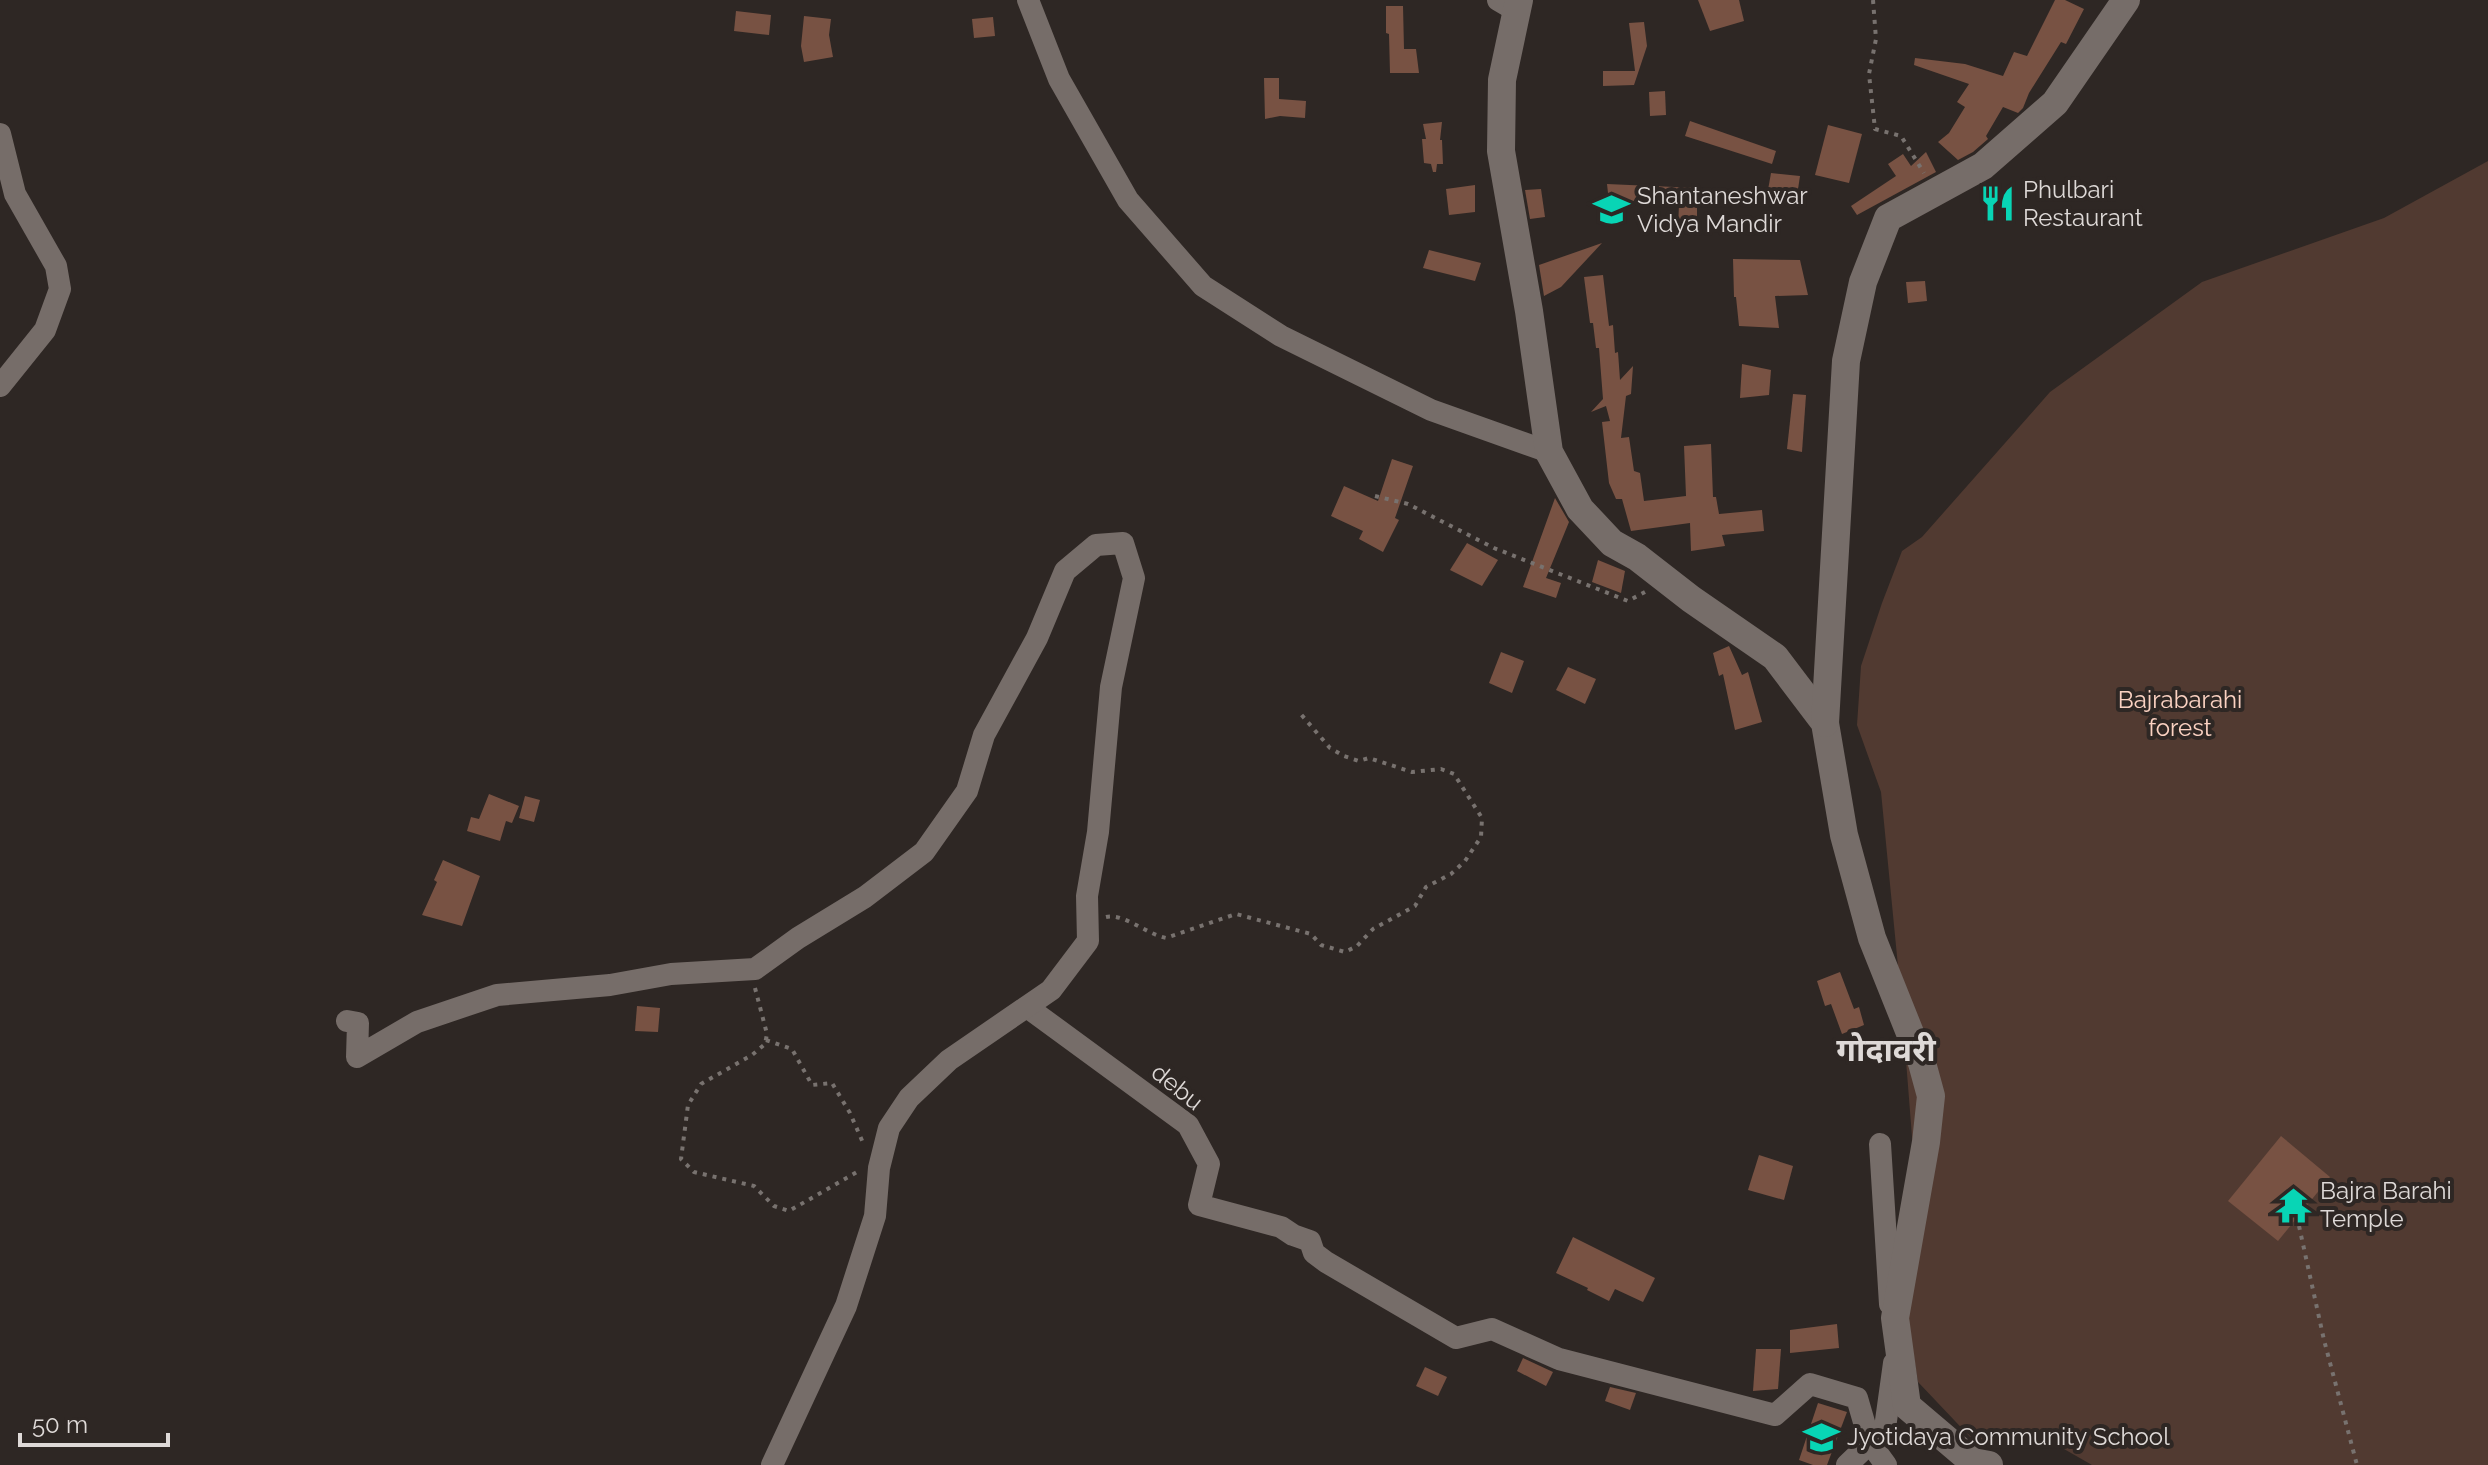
<svg xmlns="http://www.w3.org/2000/svg" width="2488" height="1465" viewBox="0 0 2488 1465" font-family="Raleway,'Noto Sans Devanagari',sans-serif">
	<style>
		.green { fill: #513a31 }
		.building { fill: #785243 }
		.lines { fill: none; stroke-linecap: round; stroke-linejoin: round }
		.path { stroke: #78726f; stroke-width: 4; stroke-dasharray: 4 6; stroke-linecap: butt }
		.minor { stroke: #766d69; stroke-width: 22 }
		.tertiary { stroke: #766d69; stroke-width: 28 }
		.labels { text-anchor: middle; stroke-width: 8; stroke-linejoin: round; paint-order: stroke }
		.poi-label { font-size: 24px; fill: #ded9d7; stroke: #2e2724; text-anchor: start }
		.park-label { font-size: 24px; fill: #fbd2c2; stroke: #2e2724 }
		.street-label { font-size: 24px; fill: #ded9d7; stroke: #2e2724 }
		.district-label { font-size: 32px; font-weight: bold; fill: #ded9d7; stroke: #2e2724 }
	</style>
	<rect width="100%" height="100%" fill="#2e2724"/>
	<polygon class="green" points="2488,161 2488,1465 2092,1465 2043,1437 1973,1440 1918,1382 1907,1316 1914,1162 1901,997 1881,792 1857,725 1861,666 1882,603 1902,551 1922,537 2050,392 2202,282 2384,218"/>
	<g class="building">
		<polygon points="1698,0 1739,0 1744,21 1710,31"/>
		<polygon points="2055,0 2065,0 2084,9 2066,44 2061,42 2029,93 2023,108 2018,113 2003,107 1986,136 1988,139 1973,152 1958,160 1938,142 1949,133 1965,107 1957,102 1969,84 1914,65 1915,58 1965,64 2003,76 2014,52 2027,56"/>
		<polygon points="1386,6 1403,6 1404,49 1416,49 1419,73 1390,73 1389,34 1386,33"/>
		<polygon points="736,11 771,15 769,35 734,31"/>
		<polygon points="804,16 831,19 829,35 833,57 804,62 801,46"/>
		<polygon points="993,17 995,36 974,38 972,19"/>
		<polygon points="1644,22 1647,46 1634,85 1603,86 1603,71 1635,71 1629,23"/>
		<polygon points="1264,78 1279,78 1279,99 1306,101 1305,118 1280,116 1265,119"/>
		<polygon points="1665,91 1666,115 1650,116 1649,92"/>
		<polygon points="1690,121 1776,151 1772,164 1685,136"/>
		<polygon points="1442,122 1440,140 1442,140 1443,164 1437,164 1436,172 1433,172 1431,164 1424,163 1422,139 1426,139 1423,124"/>
		<polygon points="1828,125 1862,134 1849,183 1815,175"/>
		<polygon points="1926,152 1936,172 1857,215 1851,206 1896,176 1888,164 1903,154 1911,166"/>
		<polygon points="1771,173 1800,176 1797,196 1768,190"/>
		<polygon points="1607,184 1697,188 1697,229 1678,229 1679,204 1609,202"/>
		<polygon points="1475,185 1475,212 1449,215 1446,189"/>
		<polygon points="1541,189 1545,217 1530,219 1525,190"/>
		<polygon points="1602,243 1561,287 1544,296 1539,265"/>
		<polygon points="1429,250 1481,263 1475,281 1423,268"/>
		<polygon points="1733,259 1800,260 1808,295 1775,296 1779,328 1739,326 1736,297 1734,297"/>
		<polygon points="1603,275 1609,326 1613,325 1615,353 1618,352 1620,380 1633,366 1631,394 1626,396 1621,438 1629,437 1634,471 1640,473 1644,501 1686,496 1684,446 1711,444 1713,497 1716,497 1719,514 1762,510 1764,531 1722,535 1725,546 1691,551 1690,523 1631,531 1622,499 1616,499 1609,483 1602,422 1610,421 1606,406 1591,412 1603,399 1599,348 1596,348 1593,323 1590,323 1584,277"/>
		<polygon points="1925,281 1927,301 1908,303 1906,282"/>
		<polygon points="1742,364 1771,370 1769,395 1740,398"/>
		<polygon points="1793,394 1806,395 1802,452 1787,449"/>
		<polygon points="1392,459 1413,466 1395,518 1399,520 1383,552 1359,539 1363,531 1331,516 1344,486 1378,501"/>
		<polygon points="1555,498 1569,522 1546,578 1561,583 1556,598 1523,587"/>
		<polygon points="1467,543 1498,560 1482,586 1450,570"/>
		<polygon points="1598,560 1625,571 1621,593 1592,582"/>
		<polygon points="1729,646 1742,675 1748,672 1762,722 1735,730 1723,674 1719,676 1713,653"/>
		<polygon points="1501,652 1524,661 1512,693 1489,683"/>
		<polygon points="1568,667 1596,679 1585,704 1556,690"/>
		<polygon points="489,794 519,806 512,823 506,821 500,841 467,831 471,817 479,819"/>
		<polygon points="525,796 540,800 534,822 519,818"/>
		<polygon points="443,860 480,876 462,926 422,915 437,882 434,880"/>
		<polygon points="1840,972 1854,1009 1859,1007 1864,1025 1842,1034 1831,1004 1825,1006 1817,981"/>
		<polygon points="637,1006 660,1008 658,1032 635,1031"/>
		<polygon points="2281,1136 2330,1177 2278,1241 2228,1201"/>
		<polygon points="1759,1155 1793,1166 1784,1200 1748,1190"/>
		<polygon points="1573,1237 1655,1278 1643,1302 1615,1289 1609,1301 1587,1290 1588,1288 1556,1273"/>
		<polygon points="1837,1324 1839,1348 1790,1353 1790,1330"/>
		<polygon points="1756,1349 1781,1349 1778,1389 1753,1391"/>
		<polygon points="1523,1358 1553,1372 1546,1386 1517,1371"/>
		<polygon points="1425,1367 1447,1377 1438,1396 1416,1386"/>
		<polygon points="1610,1387 1636,1393 1630,1410 1605,1401"/>
		<polygon points="1818,1403 1847,1412 1827,1465 1813,1465 1799,1460"/>
	</g>
	<g class="lines">
		<g class="path">
			<polyline points="1873,0 1876,39 1869,74 1875,129 1901,136 1924,173"/>
			<polyline points="1375,496 1408,504 1494,548 1628,601 1645,592"/>
			<path d="M1106,917C1124,913 1146,934 1166,938L1236,914L1311,934L1321,945L1345,952L1357,946L1373,929L1415,906L1426,887L1451,874L1465,861L1481,837L1482,818L1454,774L1441,769L1412,772L1369,758L1359,761L1344,756L1330,748L1299,712"/>
			<polyline points="755,988 767,1034 765,1044 752,1055 701,1084 688,1105 681,1159 694,1172 754,1186 774,1206 789,1211 857,1172"/>
			<polyline points="766,1040 792,1049 812,1085 832,1083 850,1113 864,1145"/>
			<polyline points="2299,1226 2324,1340 2357,1465"/>
		</g>
		<g class="minor">
			<polyline points="1028,0 1059,79 1128,200 1203,286 1281,336 1431,410 1549,452"/>
			<polyline points="1498,0 1515,10"/>
			<polyline points="0,134 15,194 56,266 60,289 45,330 0,386"/>
			<polyline points="1027,1007 1188,1125 1209,1164 1199,1205 1281,1227 1293,1235 1310,1241 1314,1253 1326,1262 1456,1338 1492,1329 1559,1359 1775,1415 1810,1384 1857,1398 1870,1443 1847,1465"/>
			<polyline points="347,1021 358,1023 357,1057 417,1022 497,995 610,985 671,974 755,969 798,938 865,897 924,852 967,791 984,735 1037,638 1065,571 1096,545 1123,543 1134,578 1111,687 1098,832 1087,896 1088,941 1051,990 949,1060 909,1098 889,1128 879,1168 875,1216 846,1306 772,1465"/>
			<polyline points="1880,1144 1890,1304"/>
			<polyline points="1886,1465 1870,1443 1885,1428 1894,1363"/>
		</g>
		<g class="tertiary">
			<polyline points="1519,0 1502,80 1501,151 1529,311 1549,452 1580,509 1612,543 1637,557 1691,599 1775,657 1825,723 1844,835 1872,938 1922,1063 1931,1096 1926,1142 1895,1318 1907,1406 1973,1462 1989,1465"/>
			<polyline points="1825,723 1846,361 1863,282 1888,218 1983,166 2055,103 2126,0"/>
		</g>
	</g>
	<defs>
		<symbol id="restaurant-bare" viewBox="-9 -9 18 18"><path d="M-5-6h1v4h1v-4h1v4h1v-4h1v5L-1.5 .5V6h-2V.5L-5-1ZM5-6V6H3V1.5H1.5Q1.5-4 5-6Z" fill="#08d5b5" stroke="#2e2724" stroke-width="2.5" paint-order="stroke"/></symbol>
		<symbol id="school-bare" viewBox="-9 -9 18 18"><path d="M0-5L7-2L0 1L-7-2ZM-4 1L0 2.5L4 1V4Q0 6-4 4Z" fill="#08d5b5" stroke="#2e2724" stroke-width="2.5" paint-order="stroke"/></symbol>
		<symbol id="temple-bare" viewBox="-9 -9 18 18"><path d="M0-6L5-2H3V0L6.5 2.5H4V6H1.5V3h-3V6H-4V2.5H-6.5L-3 0V-2H-5Z" fill="#08d5b5" stroke="#2e2724" stroke-width="2.5" paint-order="stroke"/></symbol>
	</defs>
	<g fill-rule="evenodd">
		<use href="#restaurant-bare" x="1972" y="178" width="51" height="51"/>
		<use href="#school-bare" x="1586" y="184" width="51" height="51"/>
		<use href="#temple-bare" x="2268" y="1180" width="51" height="51"/>
		<use href="#school-bare" x="1796" y="1412" width="51" height="51"/>
	</g>
	<g class="labels">
		<g class="poi-label">
			<text x="2023" y="198">Phulbari<tspan x="2023" dy="28">Restaurant</tspan></text>
			<text x="1637" y="204">Shantaneshwar<tspan x="1637" dy="28">Vidya Mandir</tspan></text>
			<text x="2320" y="1199">Bajra Barahi<tspan x="2320" dy="28">Temple</tspan></text>
			<text x="1847" y="1445">Jyotidaya Community School</text>
		</g>
		<g class="park-label">
			<text x="2180" y="708">Bajrabarahi<tspan x="2180" dy="28">forest</tspan></text>
		</g>
		<g class="street-label">
			<text transform="translate(1177 1087) rotate(39)" y="8">debu</text>
		</g>
		<g class="district-label">
			<text x="1886" y="1061">गोदावरी</text>
		</g>
	</g>
	<path d="M20 1433v12h148v-12" fill="none" stroke="#ded9d7" stroke-width="4"/>
	<text x="32" y="1433" font-size="24" fill="#ded9d7" stroke="#2e2724" stroke-width="6" paint-order="stroke">50 m</text>
</svg>
